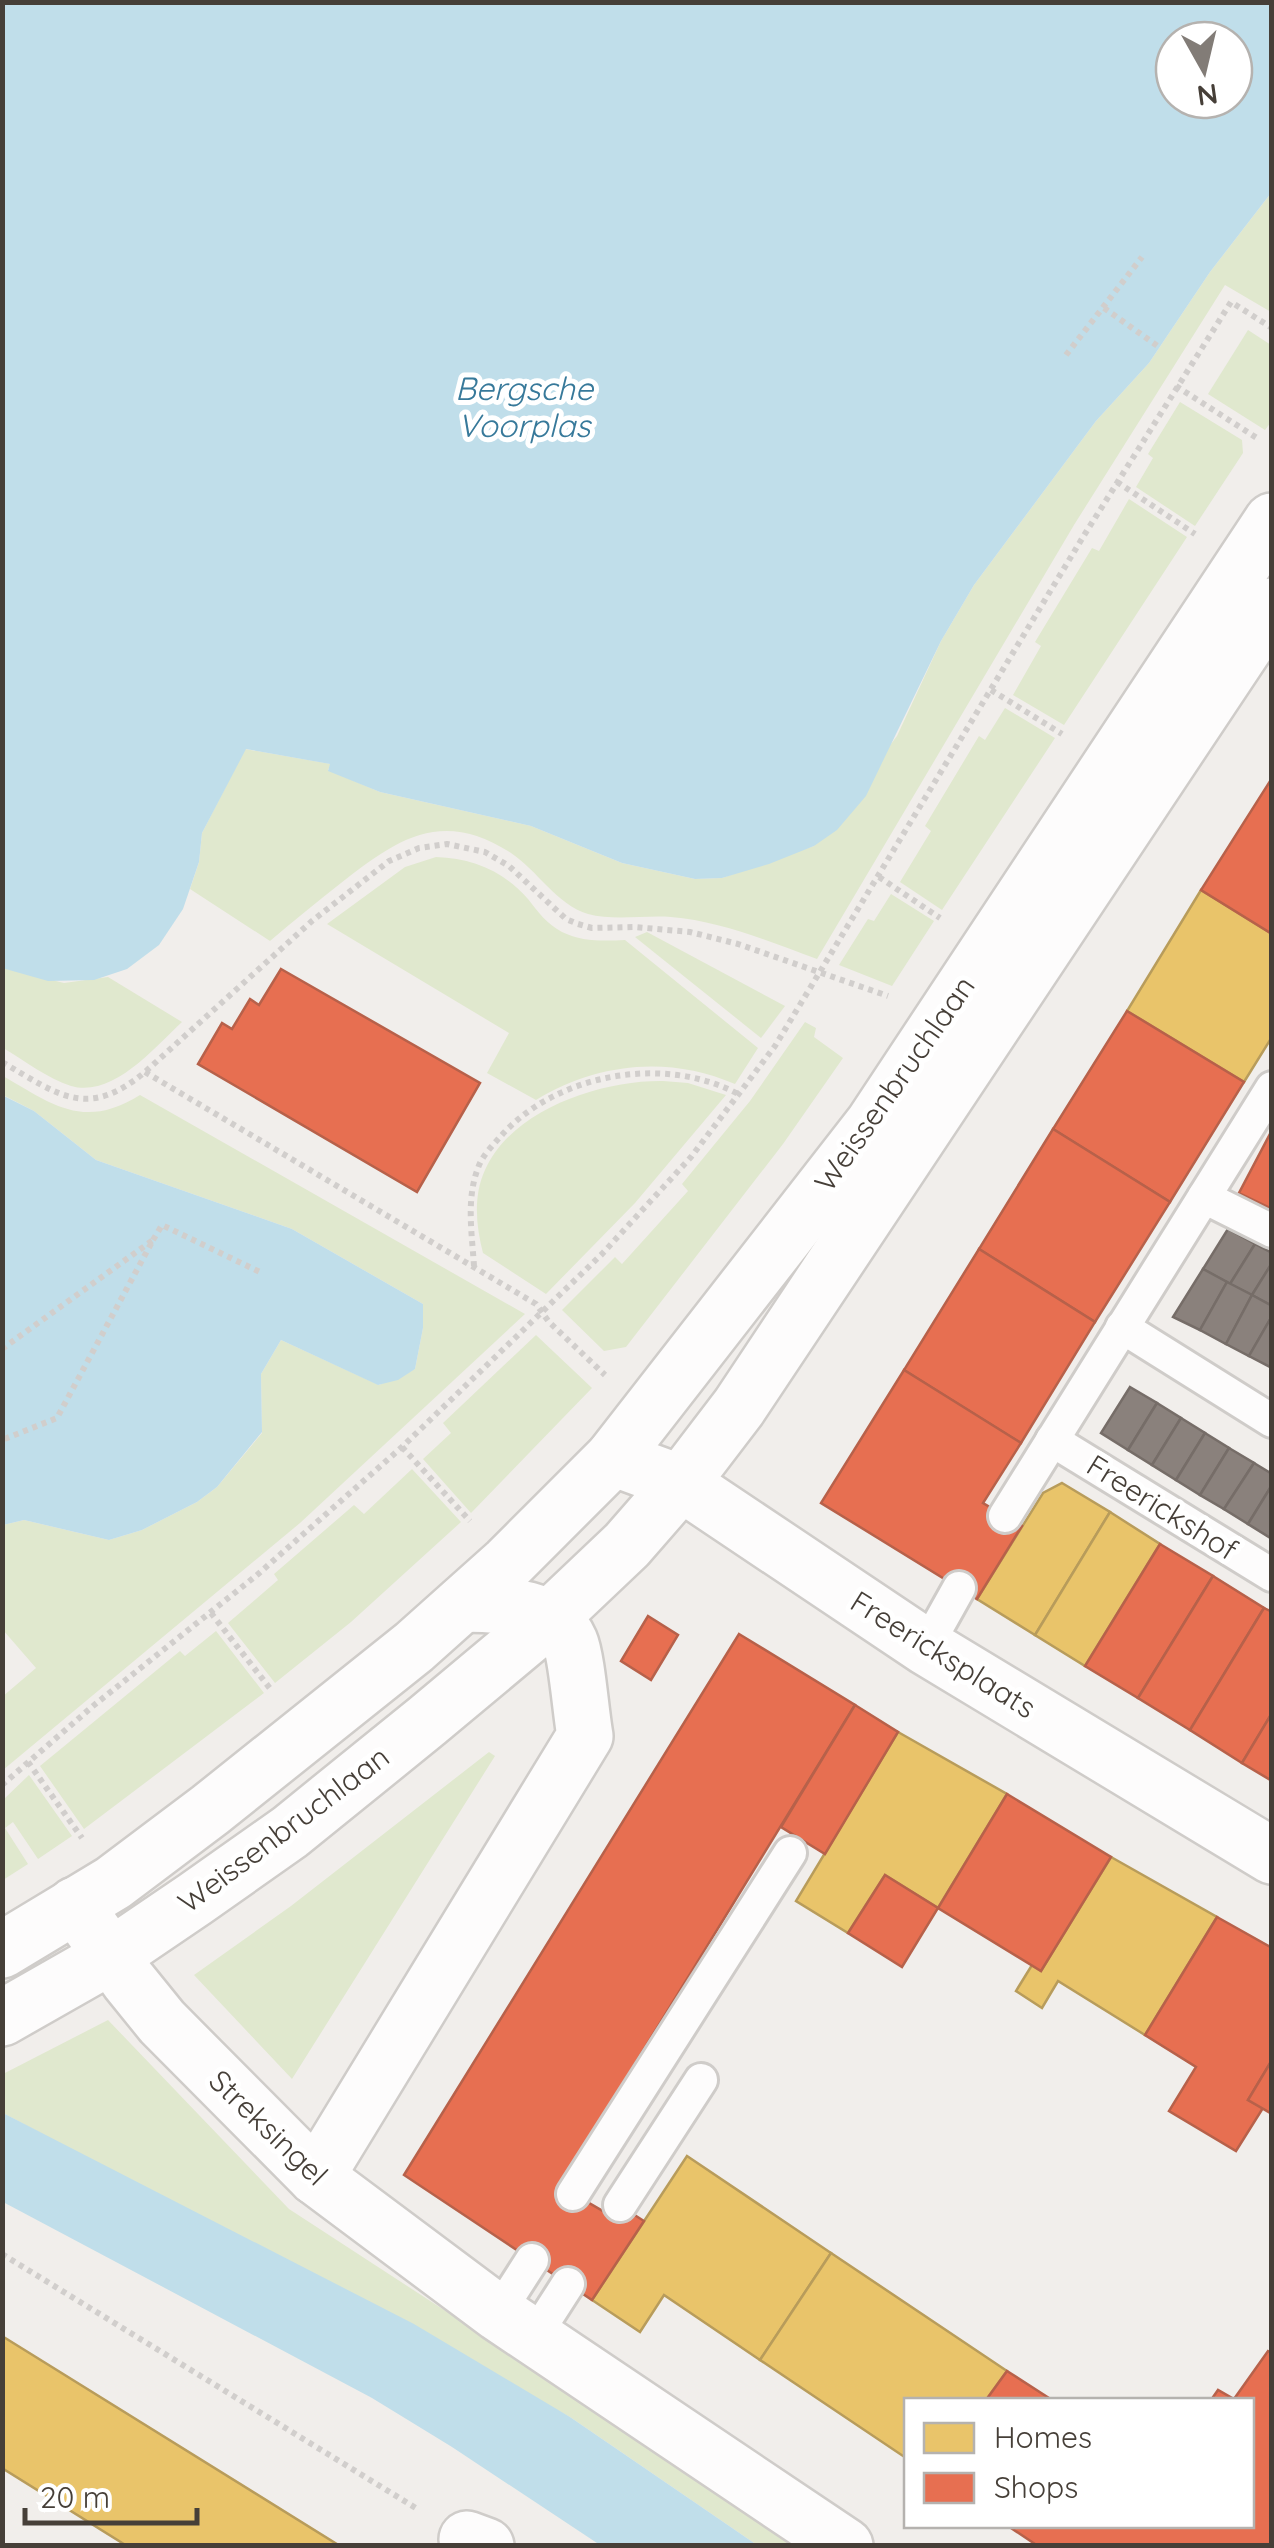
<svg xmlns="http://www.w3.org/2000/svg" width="1274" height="2548" viewBox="0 0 1274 2548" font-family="Quicksand,sans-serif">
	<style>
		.green { fill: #e0e8ce }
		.water { fill: #c0deea; fill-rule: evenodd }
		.homes { fill: #e9c46a; stroke: #b89c5b; stroke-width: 2.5 }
		.shops { fill: #e76f51; stroke: #b7614a; stroke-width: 2.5 }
		.industry { fill: #8a817c; stroke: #766d68; stroke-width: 2.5 }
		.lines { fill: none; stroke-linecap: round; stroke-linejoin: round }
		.service-casing { stroke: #cfccc9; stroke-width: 38 }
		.minor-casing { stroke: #cfccc9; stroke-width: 60 }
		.tertiary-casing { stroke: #cfccc9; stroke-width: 60 }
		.path { stroke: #d1cecc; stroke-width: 6; stroke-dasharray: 5 5; stroke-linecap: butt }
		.service { stroke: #fdfcfc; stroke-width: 32 }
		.minor { stroke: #fdfcfc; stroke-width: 55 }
		.tertiary { stroke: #fdfcfc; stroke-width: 55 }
		.labels { text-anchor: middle; stroke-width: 10; stroke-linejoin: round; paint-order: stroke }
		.street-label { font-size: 30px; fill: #463f38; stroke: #fff }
		.water-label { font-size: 32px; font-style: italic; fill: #37799a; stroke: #fff }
	</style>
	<rect width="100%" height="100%" fill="#f1eeeb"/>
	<g class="green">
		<path d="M1271,193V312L1225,285L1074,525L817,959C770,942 721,921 671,917C645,915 613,921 588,914C557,905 537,870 511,853C442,808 397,839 341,883C317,902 293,921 270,941L190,889L199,862L202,833L245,749L331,764L328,770L380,792L531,826L622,863L695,879L722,878L814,846L897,736L941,641L974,585L1096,421L1149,363L1210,272Z"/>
		<polygon points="1248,330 1271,345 1271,422 1265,430 1208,394"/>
		<polygon points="1180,402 1242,440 1243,453 1195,526 1136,487 1153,458 1148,454"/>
		<polygon points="1129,499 1187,537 1064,725 1013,695 1041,646 1035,642 1092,548 1099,551"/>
		<polygon points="1005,708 1055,738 942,910 900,882 931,831 925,826 979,736 985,740"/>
		<path d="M436,857C473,858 503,871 528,899C538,912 547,924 562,932C582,942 604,941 625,940L758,1048L735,1084C668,1055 597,1063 536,1100L487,1073L509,1033L327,924L405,867Z"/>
		<polygon points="891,894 934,921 892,986 839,965 868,919 874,921"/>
		<polygon points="647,932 785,1006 761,1038 635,937"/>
		<path d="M3,968L64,983L108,977L182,1022C154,1048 113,1098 71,1086C48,1079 24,1060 3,1048Z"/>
		<polygon points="805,1022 816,1028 814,1037 843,1058 783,1144 626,1347 604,1351 562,1310 615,1257 622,1264 688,1191 682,1184 750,1101"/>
		<path d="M3,1076C53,1105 84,1130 140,1095L525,1314L300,1523L3,1770L2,1697L36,1668L3,1630V1525L24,1520L109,1540L142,1530L197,1502L217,1487L262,1433L261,1374L281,1340L379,1385L415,1369L423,1328V1304L292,1229L96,1160L34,1111L3,1095Z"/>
		<path d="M663,1081L688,1083L726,1095L635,1203L546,1294L483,1253C476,1226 473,1196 485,1170C512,1109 602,1080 663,1081Z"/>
		<polygon points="536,1335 592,1388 471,1513 423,1459 451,1433 443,1423"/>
		<polygon points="412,1469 461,1522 351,1622 275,1683 228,1623 278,1580 274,1574 354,1505 364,1514"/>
		<polygon points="216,1631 264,1693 84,1829 40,1766 180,1651 185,1656"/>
		<polygon points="489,1752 495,1756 292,2079 194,1975 291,1906"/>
		<polygon points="29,1775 72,1836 38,1859 13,1822 5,1828 28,1864 3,1880 3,1800"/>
		<polygon points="108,2020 289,2209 805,2545 757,2545 570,2417 3,2113 3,2074"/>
	</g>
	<g class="water">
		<path d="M2,3H1271V193L1210,272L1149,363L1096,421L974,585L941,641L866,796L837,830L814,846L769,864L722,878L695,879L622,863L531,826L380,792L328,771L330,764L246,749L202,833L199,862L183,909L159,945L127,969L94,980L48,981L2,968ZM1174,40H1234V100H1174Z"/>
		<polygon points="2,1095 34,1111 96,1160 292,1229 423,1304 423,1328 415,1369 398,1380 378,1385 281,1340 261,1374 262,1432 217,1487 197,1502 142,1530 109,1540 24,1520 3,1525"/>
		<polygon points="3,2113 414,2324 570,2417 757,2545 600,2545 452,2447 372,2398 3,2202"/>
	</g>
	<g class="homes">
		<polygon points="1201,890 1272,934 1272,1037 1244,1082 1127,1011"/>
		<polygon points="1062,1483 1110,1512 1035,1635 977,1599 1043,1493"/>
		<polygon points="1110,1512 1160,1544 1085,1666 1035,1635"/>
		<polygon points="898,1732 1007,1794 938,1908 885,1875 848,1933 796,1901"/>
		<polygon points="1111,1857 1217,1917 1145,2035 1058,1981 1042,2008 1016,1991 1032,1965 1041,1971"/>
		<polygon points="687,2156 831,2253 760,2360 664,2295 640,2332 592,2300"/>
		<polygon points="831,2253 1007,2371 986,2400 906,2400 906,2458 760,2360"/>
		<polygon points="2,2336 340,2546 127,2546 2,2468"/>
	</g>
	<g class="shops">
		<polygon points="1272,778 1272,934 1201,890"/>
		<polygon points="281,969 480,1083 417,1192 198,1064 222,1023 232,1029 250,999 259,1005"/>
		<polygon points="1127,1011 1244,1082 1170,1202 1053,1129"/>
		<polygon points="1053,1129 1170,1202 1095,1322 979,1249"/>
		<polygon points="1272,1130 1272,1209 1239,1193"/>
		<polygon points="979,1249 1095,1322 1021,1443 904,1370"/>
		<polygon points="904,1370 1021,1443 983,1503 1022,1526 977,1599 821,1503"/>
		<polygon points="1160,1544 1213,1576 1138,1698 1085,1666"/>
		<polygon points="1213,1576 1264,1608 1190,1730 1138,1698"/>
		<polygon points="1264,1608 1272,1612 1272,1713 1242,1763 1190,1730"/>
		<polygon points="648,1616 678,1635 651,1680 621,1661"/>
		<polygon points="739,1634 855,1705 560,2186 603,2211 611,2200 644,2221 592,2300 404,2175"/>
		<polygon points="855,1705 898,1732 825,1854 781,1827"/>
		<polygon points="1272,1713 1272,1781 1242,1763"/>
		<polygon points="1007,1794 1111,1857 1041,1971 938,1908"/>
		<polygon points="885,1875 938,1908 902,1967 848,1933"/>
		<polygon points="1217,1917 1272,1948 1272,2060 1248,2100 1263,2108 1236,2151 1169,2111 1196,2067 1145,2035"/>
		<polygon points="1272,2060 1272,2114 1248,2100"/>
		<polygon points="1268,2351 1272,2353 1272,2546 1038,2546 1008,2526 1252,2526 1252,2400 1211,2400 1218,2390 1234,2399"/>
		<polygon points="1007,2371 1052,2400 986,2400"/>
	</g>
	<g class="industry">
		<polygon points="1228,1229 1255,1244 1230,1284 1203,1269"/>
		<polygon points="1255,1244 1272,1253 1272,1263 1252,1295 1230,1284"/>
		<polygon points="1272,1263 1272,1306 1252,1295"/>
		<polygon points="1203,1269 1227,1282 1200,1330 1173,1317"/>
		<polygon points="1227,1282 1252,1295 1226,1344 1200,1330"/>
		<polygon points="1252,1295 1272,1306 1272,1316 1249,1356 1226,1344"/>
		<polygon points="1272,1316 1272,1368 1249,1356"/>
		<polygon points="1130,1387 1157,1403 1128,1450 1101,1433"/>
		<polygon points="1157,1403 1181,1418 1152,1465 1128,1450"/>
		<polygon points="1181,1418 1205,1433 1176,1480 1152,1465"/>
		<polygon points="1205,1433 1229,1448 1200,1495 1176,1480"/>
		<polygon points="1229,1448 1254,1463 1224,1509 1200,1495"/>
		<polygon points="1254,1463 1272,1474 1272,1485 1248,1524 1224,1509"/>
		<polygon points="1272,1485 1272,1539 1248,1524"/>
	</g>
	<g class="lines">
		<defs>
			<g id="service">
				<polyline points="1204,1197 1272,1231"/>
				<polyline points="1122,1327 1272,1421"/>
				<polyline points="1052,1440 1272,1575"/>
				<polyline points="1005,1516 1272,1088"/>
				<polyline points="926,1647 959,1588"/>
				<polyline points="573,2194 790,1853"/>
				<polyline points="620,2205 701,2080"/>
				<polyline points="498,2313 532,2260"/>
				<polyline points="534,2337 568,2284"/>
			</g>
			<g id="minor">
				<polyline points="613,1458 681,1483 926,1647 1272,1856"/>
				<polyline points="75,1905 128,1980 162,2022 316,2177 498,2313 845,2546"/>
				<path d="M316,2177L585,1736C581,1715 577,1658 570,1642C553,1603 498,1605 463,1604"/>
				<polyline points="467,2539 486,2546"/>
			</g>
			<g id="tertiary">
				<polyline points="2,1950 113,1883 210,1810 414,1647 508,1563 613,1458 873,1124 1272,521"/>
				<polyline points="2,2018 111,1956 195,1899 290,1832 427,1721 549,1619 627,1545 681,1483 739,1407 1272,606"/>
			</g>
		</defs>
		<use href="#service" class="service-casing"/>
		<use href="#minor" class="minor-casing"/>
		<use href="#tertiary" class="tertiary-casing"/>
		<g class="path">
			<polyline points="1104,308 1159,347"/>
			<polyline points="1066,355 1142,257"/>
			<polyline points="1176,386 1260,440"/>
			<polyline points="1117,482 1195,534"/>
			<polyline points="991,690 1062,734"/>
			<polyline points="879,877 940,918"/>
			<path d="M2,1062C59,1095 87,1120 145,1072L312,921L389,861L419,848L447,844L485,852L509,866L566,919L578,924L592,928L635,927L690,932L738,944L888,996"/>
			<polyline points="145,1072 536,1304 549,1322 605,1375"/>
			<polyline points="153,1240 162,1225 262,1273"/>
			<path d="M474,1266C472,1234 466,1199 478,1168C482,1156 492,1146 500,1137C556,1073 666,1054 740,1095"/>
			<polyline points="2,1349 153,1240 57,1418 2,1440"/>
			<polyline points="402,1447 470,1521"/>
			<polyline points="211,1613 272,1691"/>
			<polyline points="28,1762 82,1838"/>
			<polyline points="2,1785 93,1706 257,1575 402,1447 602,1254 691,1157 775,1046 1083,537 1231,302 1272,328"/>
			<polyline points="2,2254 419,2510"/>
		</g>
		<use href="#service" class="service"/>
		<use href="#minor" class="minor"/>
		<use href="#tertiary" class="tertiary"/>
	</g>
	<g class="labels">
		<g class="street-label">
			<text transform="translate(895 1084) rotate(-55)" y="10">Weissenbruchlaan</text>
			<text transform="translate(1162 1508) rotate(32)" y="10">Freerickshof</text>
			<text transform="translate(943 1655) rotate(32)" y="10">Freericksplaats</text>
			<text transform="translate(284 1830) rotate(-37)" y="10">Weissenbruchlaan</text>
			<text transform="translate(268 2128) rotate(44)" y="10">Streksingel</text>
		</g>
		<g class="water-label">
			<text x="524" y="400">Bergsche<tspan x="524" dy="37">Voorplas</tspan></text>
		</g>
	</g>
	<rect width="1274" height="2548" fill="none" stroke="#463f38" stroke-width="10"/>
	<rect x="904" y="2398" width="350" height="130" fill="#ffffff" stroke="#b5b2af" stroke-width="2.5"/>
	<rect x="924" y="2423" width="50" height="30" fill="#e9c46a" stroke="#b5b2af" stroke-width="2.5"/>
	<text x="994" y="2448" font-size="30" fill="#463f38">Homes</text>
	<rect x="924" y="2473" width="50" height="30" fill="#e76f51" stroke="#b5b2af" stroke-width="2.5"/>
	<text x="994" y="2498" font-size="30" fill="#463f38">Shops</text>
	<g transform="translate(1204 70) rotate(172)"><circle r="48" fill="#ffffff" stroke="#b5b2af" stroke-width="2.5"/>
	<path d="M0-8L18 38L0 25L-18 38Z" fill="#827c77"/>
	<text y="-15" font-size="28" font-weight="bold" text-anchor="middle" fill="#463f38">N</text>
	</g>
	<path d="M25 2508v15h172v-15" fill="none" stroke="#463f38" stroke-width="5"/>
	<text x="40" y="2508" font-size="30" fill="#463f38" stroke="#ffffff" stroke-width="8" paint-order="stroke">20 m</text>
</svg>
